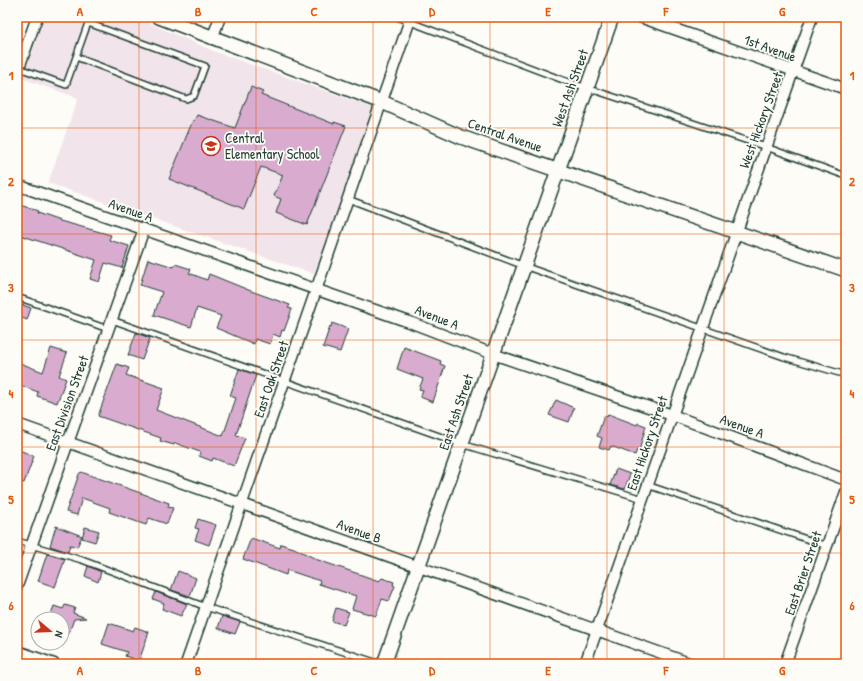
<svg xmlns="http://www.w3.org/2000/svg" width="863" height="681" viewBox="0 0 863 681" font-family="'Patrick Hand',sans-serif">
	<style>
		.built { fill: #f2e4eb }
		.building { fill: #d9accf; stroke: #1f3d34 }
		.lines { fill: none; stroke-linecap: round; stroke-linejoin: round }
		.service-casing { stroke: #1f3d34; stroke-width: 8 }
		.minor-casing { stroke: #1f3d34; stroke-width: 13 }
		.tertiary-casing { stroke: #1f3d34; stroke-width: 16 }
		.service { stroke: #fdfcf7; stroke-width: 5 }
		.minor { stroke: #fdfcf7; stroke-width: 10 }
		.tertiary { stroke: #fdfcf7; stroke-width: 13 }
		.grid { fill: none; stroke: #e8590c; stroke-width: 1; stroke-opacity: 0.55 }
		.labels { text-anchor: middle; stroke-width: 3.5; stroke-linejoin: round; paint-order: stroke }
		.street-label { font-size: 14px; fill: #1f3d34; stroke: #fdfcf7 }
		.poi-label { font-size: 14px; fill: #1f3d34; stroke: #fdfcf7; text-anchor: start }
		.neatline { fill: none; stroke: #e8590c; stroke-width: 1.5 }
		.grid-label { font-size: 13px; text-anchor: middle; font-weight: bold; fill: #e8590c }
	</style>
	<rect width="100%" height="100%" fill="#fdfcf7"/>
	<filter id="ink" filterUnits="userSpaceOnUse"><feTurbulence type="fractalNoise" baseFrequency=".025" numOctaves="2"/><feDisplacementMap in="SourceGraphic" scale="8" xChannelSelector="R" yChannelSelector="G"/><feConvolveMatrix kernelMatrix="1 2 1 2 8 2 1 2 1" color-interpolation-filters="sRGB"/></filter>
	<g filter="url(#ink)">
		<polygon class="built" points="42,17 135,17 216,52 374,108 314,274 48,183 78,98 21,78"/>
		<g class="building">
			<polygon points="251,87 263,92 261,95 334,124 334,122 346,126 307,225 276,213 281,199 274,196 283,175 261,167 244,209 169,179 193,120 194,121 197,115 235,128"/>
			<polygon points="17,204 38,211 37,213 60,221 111,235 109,240 129,246 122,268 105,263 99,282 90,279 96,260 17,234"/>
			<polygon points="148,259 174,267 175,264 191,269 189,273 207,280 209,274 251,291 290,305 288,308 292,309 284,331 282,330 280,337 273,334 270,344 255,339 254,344 216,328 221,316 197,308 191,327 154,315 162,292 140,285"/>
			<polygon points="17,303 31,308 27,320 17,316"/>
			<polygon points="332,323 348,329 340,352 323,347 330,326 331,327"/>
			<polygon points="136,333 150,338 142,360 128,355"/>
			<polygon points="404,347 441,361 440,364 445,366 433,402 420,397 423,390 419,389 423,379 397,369"/>
			<polygon points="51,348 67,353 59,376 66,379 57,403 37,396 38,392 17,384 17,370 20,363 43,372"/>
			<polygon points="117,364 129,368 126,375 164,388 156,410 223,436 236,398 230,396 239,369 256,375 236,435 245,438 234,466 213,458 212,461 199,456 200,452 175,443 174,445 160,441 161,438 98,416"/>
			<polygon points="556,400 574,408 569,422 549,415"/>
			<polygon points="608,414 637,425 638,423 646,426 639,451 637,450 635,455 611,446 609,450 599,447 602,438 597,436 604,416 607,417"/>
			<polygon points="19,450 34,456 24,483 17,481 17,456"/>
			<polygon points="616,469 630,474 625,489 610,485"/>
			<polygon points="81,472 169,503 168,507 173,508 167,524 149,518 146,525 109,512 110,508 82,498 77,515 66,512 79,474"/>
			<polygon points="198,519 216,525 209,545 195,540 199,529 195,528"/>
			<polygon points="56,526 82,536 77,547 70,545 68,552 50,546"/>
			<polygon points="85,527 99,531 95,542 82,538"/>
			<polygon points="251,538 280,548 281,544 294,548 318,560 379,581 382,578 394,582 393,585 395,586 389,601 382,599 376,616 352,609 356,596 319,584 320,581 287,570 286,575 243,559"/>
			<polygon points="47,554 65,559 55,587 38,581"/>
			<polygon points="88,566 101,572 98,582 85,576"/>
			<polygon points="178,571 196,578 190,596 171,590"/>
			<polygon points="156,592 187,604 181,616 162,609 164,603 153,599"/>
			<polygon points="65,605 75,608 73,613 86,618 74,619 69,633 62,631 62,619 49,619 54,606 63,609"/>
			<polygon points="336,608 349,612 344,625 332,621"/>
			<polygon points="222,616 240,622 235,634 218,628"/>
			<polygon points="109,623 133,631 135,627 149,632 139,661 125,656 127,652 102,644"/>
		</g>
		<g class="lines">
			<defs>
				<g id="service">
					<polyline points="397,17 563,80 766,147 846,176"/>
					<polyline points="19,68 66,85 88,23 205,66 194,96 186,99 76,57"/>
					<polyline points="348,199 524,266 784,357 846,375"/>
					<polyline points="17,297 108,329"/>
					<polyline points="112,320 462,444 643,499"/>
					<polyline points="647,485 827,546"/>
					<polyline points="17,541 82,560 206,607 381,664"/>
				</g>
				<g id="minor">
					<polyline points="640,17 846,89"/>
					<polyline points="212,39 220,17"/>
					<polyline points="17,73 37,17"/>
					<polyline points="17,185 412,323 493,354 672,415 846,480"/>
					<polyline points="17,424 692,664"/>
					<polyline points="17,586 144,229"/>
					<polyline points="17,651 54,664"/>
					<polyline points="186,664 411,17"/>
					<polyline points="585,664 812,17"/>
					<polyline points="785,664 846,492"/>
				</g>
				<g id="tertiary">
					<polyline points="159,17 382,102 461,137 846,270"/>
					<polyline points="384,664 612,17"/>
				</g>
			</defs>
			<use href="#service" class="service-casing"/>
			<use href="#minor" class="minor-casing"/>
			<use href="#tertiary" class="tertiary-casing"/>
			<use href="#service" class="service"/>
			<use href="#minor" class="minor"/>
			<use href="#tertiary" class="tertiary"/>
		</g>
	</g>
	<path class="grid" d="M139,17V664M256,17V664M373,17V664M490,17V664M607,17V664M724,17V664M17,128H846M17,234H846M17,340H846M17,447H846M17,553H846"/>
	<defs>
		<symbol id="school-ring" viewBox="-11 -11 22 22"><circle r="9.5" fill="#fdfcf7" stroke="#c8321e" stroke-width="1.5"/><path d="M0-5L7-2L0 1L-7-2ZM-4 1L0 2.5L4 1V4Q0 6-4 4Z" fill="#c8321e"/></symbol>
	</defs>
	<g fill-rule="evenodd">
		<use href="#school-ring" x="200" y="135" width="22" height="22"/>
	</g>
	<g class="labels">
		<g class="street-label">
			<text transform="translate(770 48) rotate(20)" y="5">1st Avenue</text>
			<text transform="translate(570 88) rotate(-70)" y="5">West Ash Street</text>
			<text transform="translate(761 120) rotate(-70)" y="5">West Hickory Street</text>
			<text transform="translate(505 135) rotate(19)" y="5">Central Avenue</text>
			<text transform="translate(131 210) rotate(19)" y="5">Avenue A</text>
			<text transform="translate(437 317) rotate(21)" y="5">Avenue A</text>
			<text transform="translate(271 379) rotate(-71)" y="5">East Oak Street</text>
			<text transform="translate(67 403) rotate(-70)" y="5">East Division Street</text>
			<text transform="translate(456 412) rotate(-71)" y="5">East Ash Street</text>
			<text transform="translate(742 426) rotate(20)" y="5">Avenue A</text>
			<text transform="translate(647 443) rotate(-71)" y="5">East Hickory Street</text>
			<text transform="translate(359 531) rotate(20)" y="5">Avenue B</text>
			<text transform="translate(803 573) rotate(-71)" y="5">East Brier Street</text>
		</g>
		<g class="poi-label">
			<text x="225" y="143">Central<tspan x="225" dy="16">Elementary School</tspan></text>
		</g>
	</g>
	<rect width="863" height="681" fill="none" stroke="#fdfcf7" stroke-width="44"/>
	<g transform="translate(50 631) rotate(109)"><circle r="19" fill="#fdfcf7" stroke="#a4b0a9"/>
	<path d="M0-3L7 15L0 10L-7 15Z" fill="#c8321e"/>
	<text y="-6" font-size="11" font-weight="bold" text-anchor="middle" fill="#1f3d34">N</text>
	</g>
	<rect x="22" y="22" width="819" height="637" class="neatline"/>
	<g class="grid-label">
		<text x="80" y="16">A</text>
		<text x="198" y="16">B</text>
		<text x="314" y="16">C</text>
		<text x="432" y="16">D</text>
		<text x="548" y="16">E</text>
		<text x="666" y="16">F</text>
		<text x="782" y="16">G</text>
		<text x="11" y="80">1</text>
		<text x="852" y="80">1</text>
		<text x="11" y="186">2</text>
		<text x="852" y="186">2</text>
		<text x="11" y="292">3</text>
		<text x="852" y="292">3</text>
		<text x="11" y="398">4</text>
		<text x="852" y="398">4</text>
		<text x="11" y="504">5</text>
		<text x="852" y="504">5</text>
		<text x="11" y="610">6</text>
		<text x="852" y="610">6</text>
		<text x="80" y="675">A</text>
		<text x="198" y="675">B</text>
		<text x="314" y="675">C</text>
		<text x="432" y="675">D</text>
		<text x="548" y="675">E</text>
		<text x="666" y="675">F</text>
		<text x="782" y="675">G</text>
	</g>
</svg>
